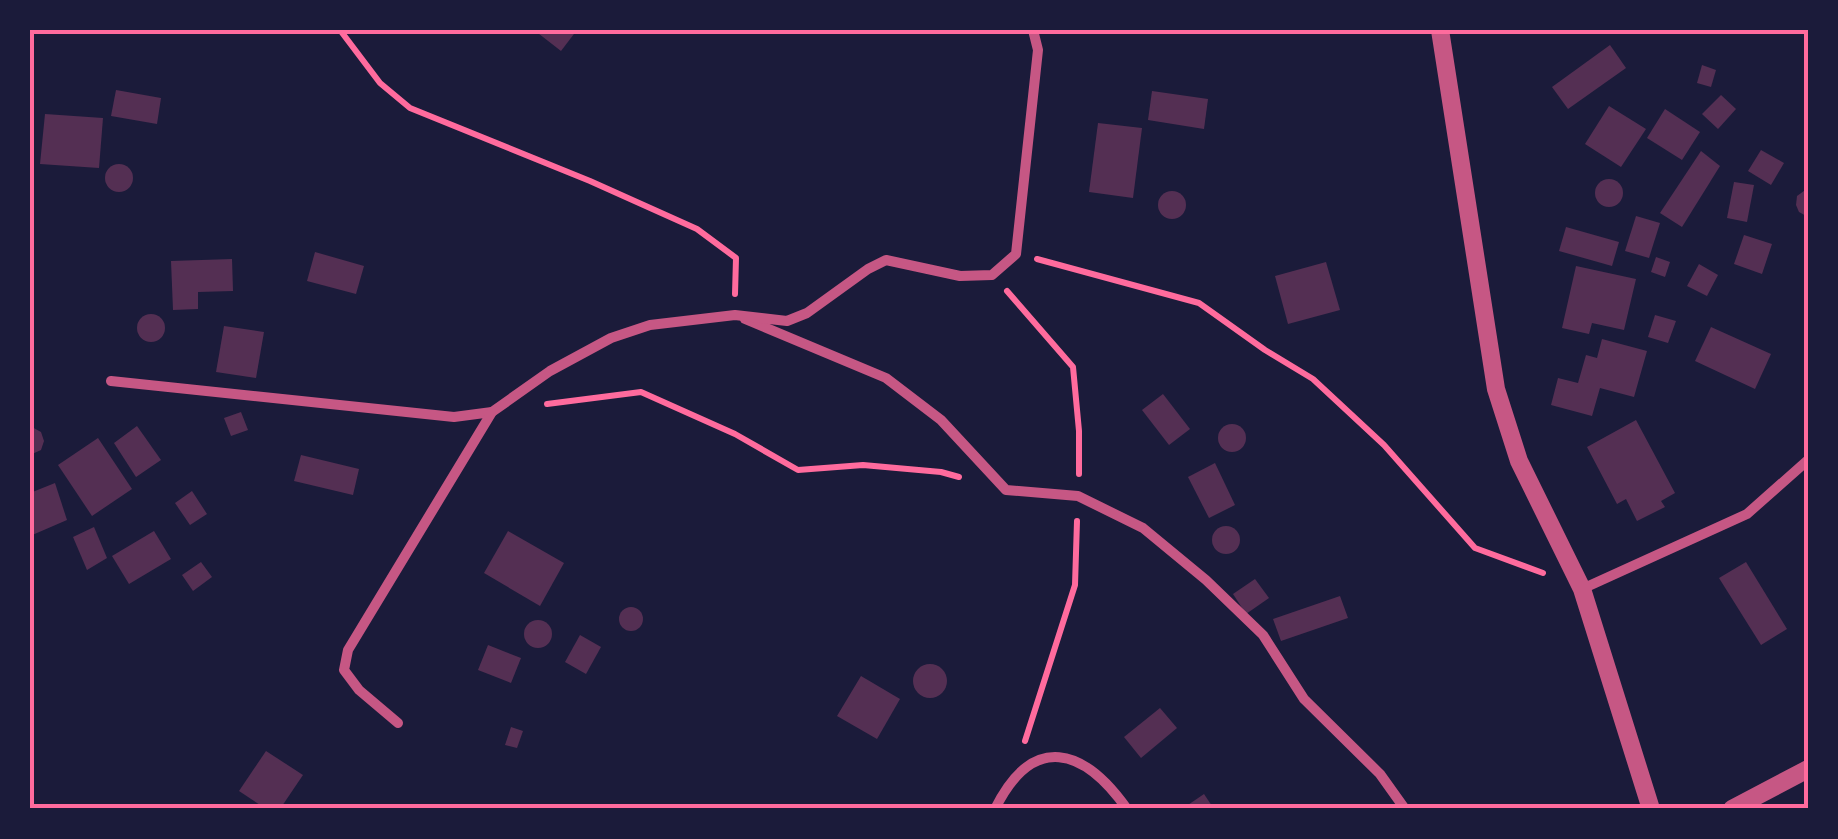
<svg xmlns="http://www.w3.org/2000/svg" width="1838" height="839" viewBox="0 0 1838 839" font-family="Raleway,sans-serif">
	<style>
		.building { fill: #542f53 }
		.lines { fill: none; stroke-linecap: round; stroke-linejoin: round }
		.path { stroke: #ff6b9d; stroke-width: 6 }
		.minor { stroke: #c65784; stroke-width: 10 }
		.tertiary { stroke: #c65784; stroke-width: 18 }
		.neatline { fill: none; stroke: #ff6b9d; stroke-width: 4 }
	</style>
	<rect width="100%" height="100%" fill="#1b1b3a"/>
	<g class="building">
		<polygon points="534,30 577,30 561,51"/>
		<polygon points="1610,45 1626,68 1568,109 1552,87"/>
		<polygon points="1702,65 1716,70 1711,87 1697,83"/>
		<polygon points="116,90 161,98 157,124 111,116"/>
		<polygon points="1152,91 1208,99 1204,129 1148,120"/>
		<polygon points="1721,95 1736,109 1718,129 1702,114"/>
		<polygon points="1609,106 1646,129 1621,167 1585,144"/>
		<polygon points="1665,109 1700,132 1682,160 1647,138"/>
		<polygon points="45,114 103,118 99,168 40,164"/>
		<polygon points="1098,123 1142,128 1133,198 1089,192"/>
		<polygon points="1761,150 1784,163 1771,185 1748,171"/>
		<polygon points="1701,151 1720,166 1682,227 1660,213"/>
		<circle cx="119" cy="178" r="14"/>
		<circle cx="1609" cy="193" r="14"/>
		<polygon points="1734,182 1754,185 1747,222 1727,218"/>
		<polygon points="1808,188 1808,217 1799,212 1796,205 1797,196"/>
		<circle cx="1172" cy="205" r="14"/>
		<polygon points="1636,216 1660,223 1649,258 1625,251"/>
		<polygon points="1566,227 1619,242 1612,266 1559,251"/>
		<polygon points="1744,235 1772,244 1762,274 1734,264"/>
		<polygon points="315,252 364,266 356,294 307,281"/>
		<polygon points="1656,257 1670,262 1665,277 1651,272"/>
		<polygon points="232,259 233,291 198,292 198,309 173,310 171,261"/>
		<polygon points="1326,262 1340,310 1288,324 1275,276"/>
		<polygon points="1699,264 1718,275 1707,296 1687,286"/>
		<polygon points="1576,266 1636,279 1624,330 1592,323 1589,334 1562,328"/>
		<circle cx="151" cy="328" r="14"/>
		<polygon points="1655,315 1676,321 1668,343 1648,337"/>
		<polygon points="224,326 264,332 256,378 216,372"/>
		<polygon points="1711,327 1771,354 1755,389 1695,361"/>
		<polygon points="1602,339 1647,351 1634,397 1600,388 1592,416 1551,405 1558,378 1578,383 1586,355 1597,358"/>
		<polygon points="1163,394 1190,429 1169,445 1142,410"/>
		<polygon points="241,412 248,430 231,436 224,418"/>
		<polygon points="1636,420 1675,493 1661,501 1665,507 1637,521 1626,499 1617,504 1587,447"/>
		<circle cx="1232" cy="438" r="14"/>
		<polygon points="30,426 41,432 44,441 41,450 30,455"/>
		<polygon points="137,426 161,460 136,477 114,443"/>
		<polygon points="98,438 132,489 92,516 58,465"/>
		<polygon points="301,455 359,469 353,495 294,481"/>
		<polygon points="1215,463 1235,505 1209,518 1188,477"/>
		<polygon points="55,483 67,520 30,536 30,493"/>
		<polygon points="192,491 207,514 190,525 175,503"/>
		<circle cx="1226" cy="540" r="14"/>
		<polygon points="94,527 107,558 87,570 73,537"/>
		<polygon points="154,531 171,559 129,584 112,556"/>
		<polygon points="508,531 564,563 540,606 484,573"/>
		<polygon points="201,562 212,577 193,591 182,575"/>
		<polygon points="1746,562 1787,629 1761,645 1719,578"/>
		<polygon points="1255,579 1269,598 1246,614 1233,594"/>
		<polygon points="1340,596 1348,618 1281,641 1273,619"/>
		<circle cx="631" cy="619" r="12"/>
		<circle cx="538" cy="634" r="14"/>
		<polygon points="580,635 601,647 586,674 565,662"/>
		<polygon points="488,645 521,658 511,683 478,670"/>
		<circle cx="930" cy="681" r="17"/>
		<polygon points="861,676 900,699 877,739 837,716"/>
		<polygon points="1160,708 1177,728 1141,758 1124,737"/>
		<polygon points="511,727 523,731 517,748 505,745"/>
		<polygon points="266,751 303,775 280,809 266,809 239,791"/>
		<polygon points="1204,794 1214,809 1182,809"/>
	</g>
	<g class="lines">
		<g class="path">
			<polyline points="340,30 380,83 410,108 590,181 697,229 736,258 735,294"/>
			<polyline points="1037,259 1199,303 1265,350 1313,379 1384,445 1475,548 1543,573"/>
			<polyline points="1007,291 1073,367 1079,431 1079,474"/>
			<polyline points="547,404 641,392 735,434 798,470 863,465 941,472 959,477"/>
			<polyline points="1025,741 1075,585 1077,521"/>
		</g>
		<g class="minor">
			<polyline points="745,319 886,378 941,420 1006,490 1078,496 1143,528 1206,580 1263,635 1304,699 1380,774 1405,809"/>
			<polyline points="111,381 454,417 492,412"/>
			<polyline points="1582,589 1747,514 1808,460"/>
			<polyline points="398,723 359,690 344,670 348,650 492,412 550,371 611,338 650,325 735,315 787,321 807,313 868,269 886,260 960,276 992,275 1016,254 1038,50 1033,30"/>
			<path d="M995,809C1033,732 1084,748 1127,809"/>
		</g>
		<g class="tertiary">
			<polyline points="1440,30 1496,389 1519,461 1582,589 1651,809"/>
			<polyline points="1732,809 1808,769"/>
		</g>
	</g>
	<rect width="1838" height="839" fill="none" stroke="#1b1b3a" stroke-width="65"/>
	<rect x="32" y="32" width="1774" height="774" class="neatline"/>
</svg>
